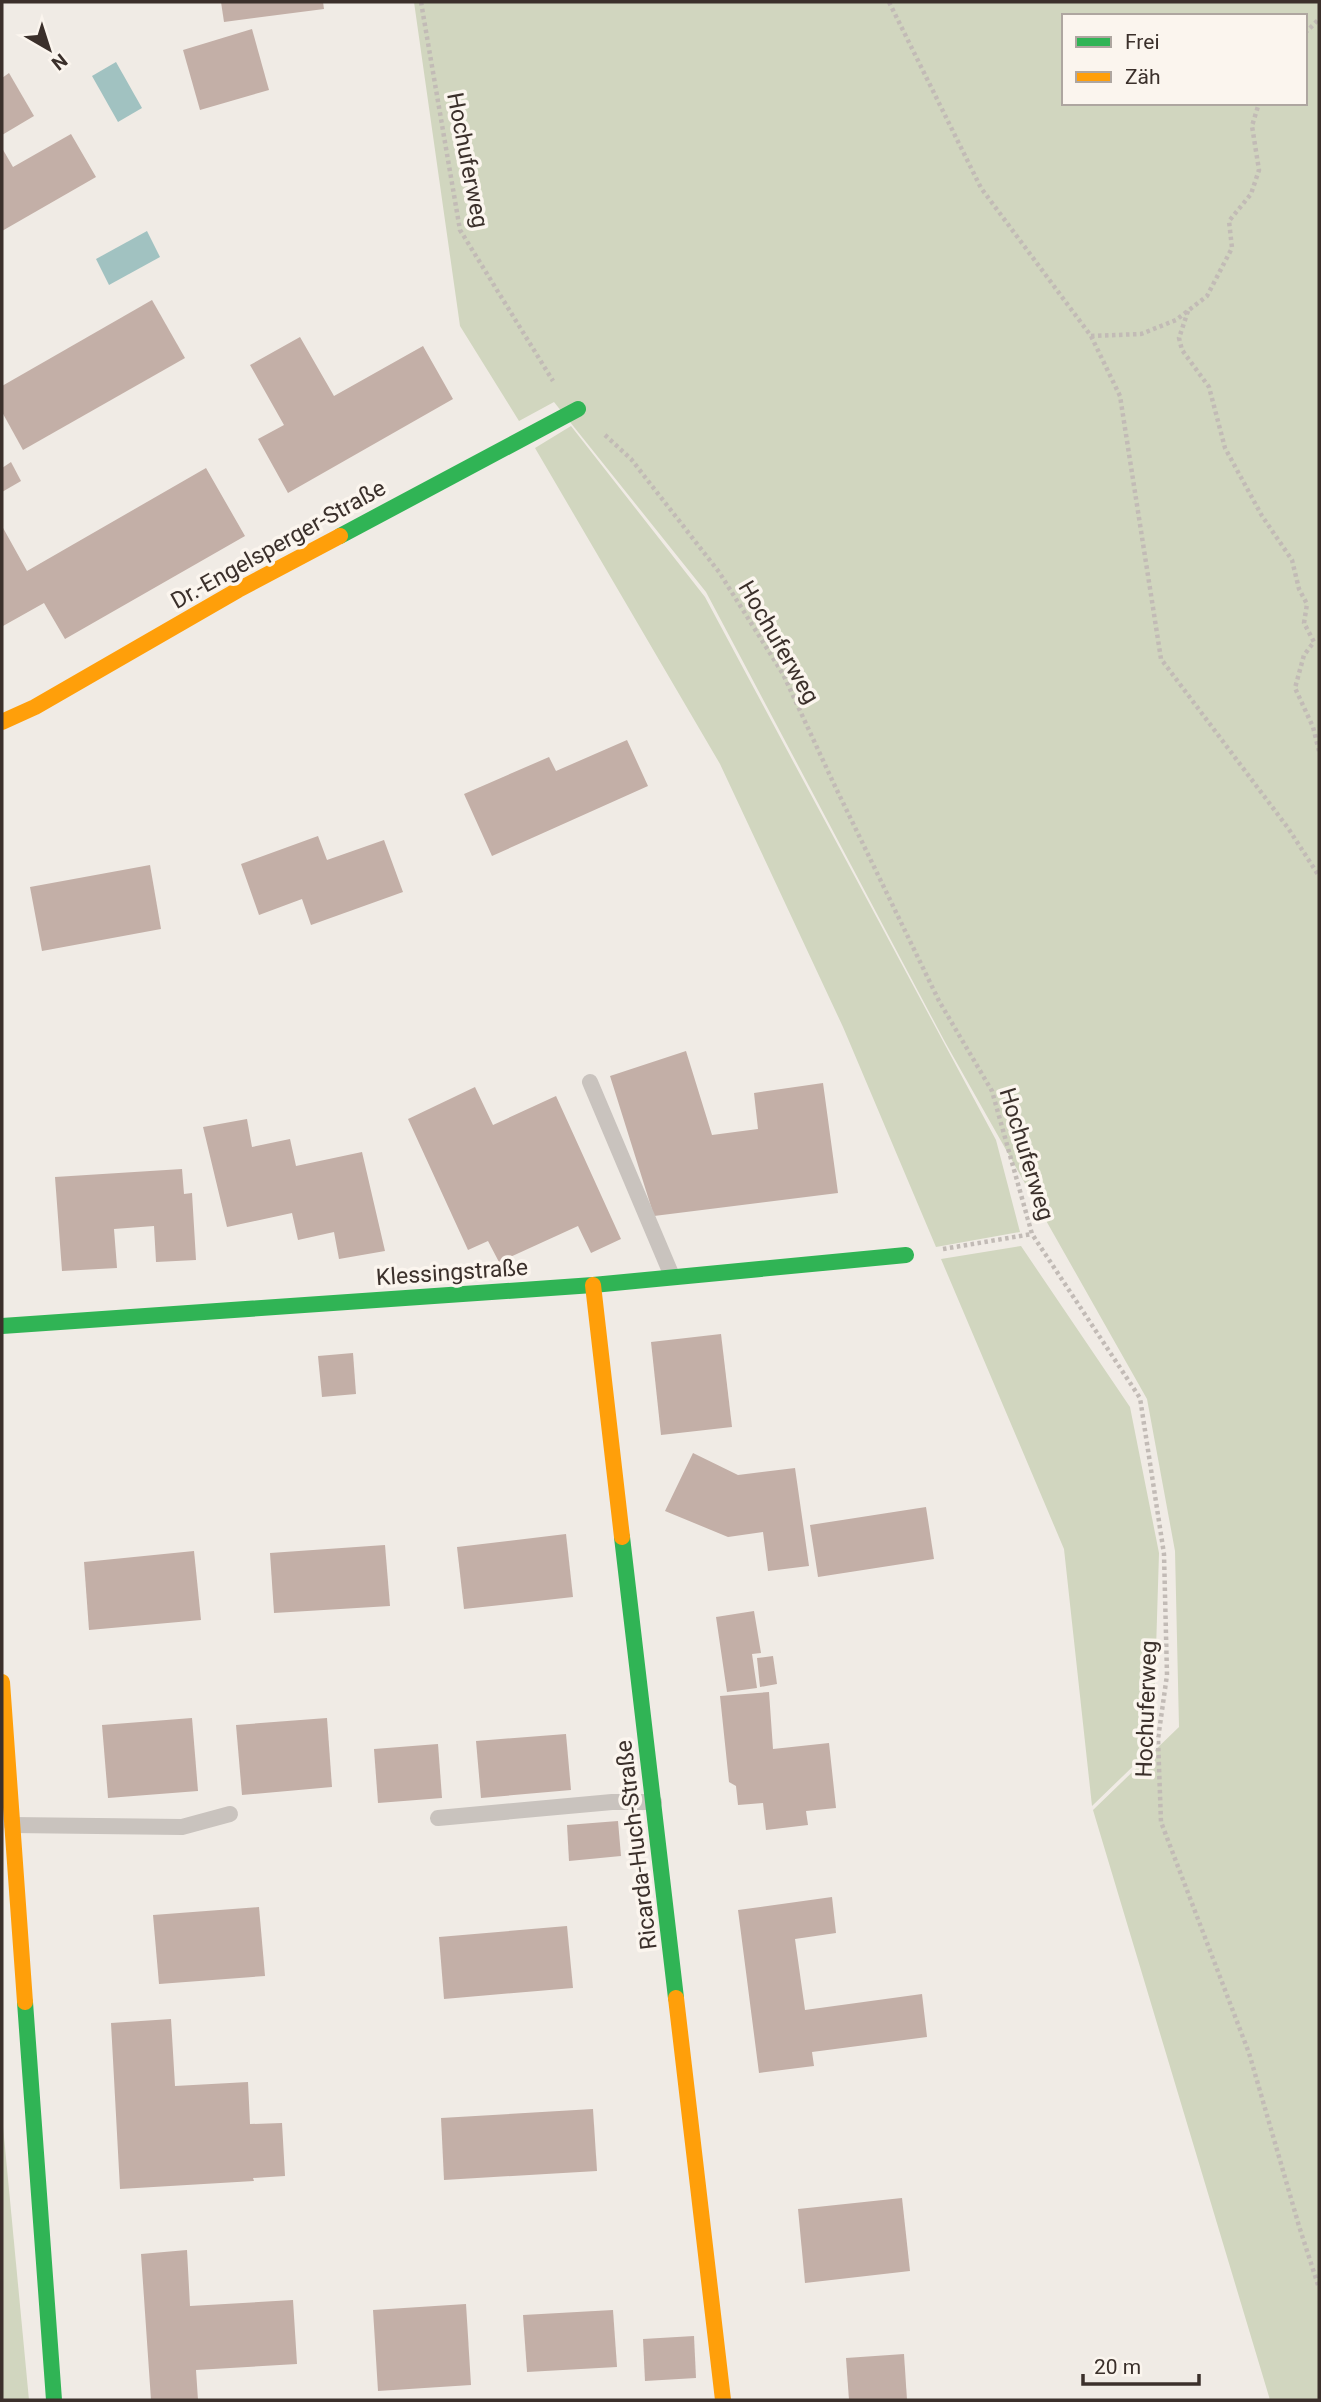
<svg xmlns="http://www.w3.org/2000/svg" width="1321" height="2402" viewBox="0 0 1321 2402" font-family="Roboto,sans-serif">
	<style>
		.green { fill: #d1d6bf; fill-rule: evenodd }
		.water { fill: #a1c2c1 }
		.building { fill: #c3afa7 }
		.lines { fill: none; stroke-linecap: round; stroke-linejoin: round }
		.path { stroke: #c2bbb6; stroke-width: 4.5; stroke-dasharray: 3.5 3.5; stroke-linecap: butt }
		.lane { stroke: #c9c3be; stroke-width: 16 }
		.fast { stroke: #30b455; stroke-width: 16 }
		.slow { stroke: #ff9f0a; stroke-width: 16 }
		.labels { text-anchor: middle; stroke-width: 7; stroke-linejoin: round; paint-order: stroke }
		.street-label { font-size: 23px; fill: #3b302b; stroke: #fbf5ee }
	</style>
	<rect width="100%" height="100%" fill="#f0ebe5"/>
	<g class="green">
		<path d="M414,2H1319V2400H1270L1093,1810L1179,1727L1175,1551L1147,1399L945,1042L706,592L554,402L519,421L460,326ZM1064,16H1305V103H1064Z"/>
		<polygon points="571,426 705,597 996,1140 1020,1232 936,1247 843,1027 720,764 535,448"/>
		<polygon points="1021,1246 1130,1407 1159,1553 1153,1747 1092,1806 1064,1549 941,1259"/>
		<polygon points="2,2116 29,2400 2,2400"/>
	</g>
	<g class="water">
		<polygon points="116,62 142,108 118,122 92,76"/>
		<polygon points="147,231 160,257 109,285 96,259"/>
	</g>
	<g class="building">
		<polygon points="221,2 323,2 324,9 224,22"/>
		<polygon points="252,29 269,90 200,110 183,50"/>
		<polygon points="9,73 34,116 2,135 2,78"/>
		<polygon points="71,134 96,177 2,231 2,148 13,167"/>
		<polygon points="152,300 185,358 23,450 2,412 2,386"/>
		<polygon points="300,337 334,396 423,346 453,399 288,493 258,439 284,425 250,365"/>
		<polygon points="11,462 21,481 2,492 2,468"/>
		<polygon points="206,468 245,536 65,639 44,603 3,626 2,526 27,571"/>
		<polygon points="627,740 648,786 492,856 464,794 549,757 556,771"/>
		<polygon points="318,836 327,860 384,840 403,892 311,925 302,899 259,915 241,864"/>
		<polygon points="150,865 161,929 42,951 30,887"/>
		<polygon points="686,1051 712,1135 758,1129 754,1093 823,1083 838,1193 654,1216 610,1076"/>
		<polygon points="475,1087 493,1125 556,1096 621,1239 591,1253 578,1226 499,1262 488,1241 468,1250 408,1119"/>
		<polygon points="247,1119 252,1147 290,1139 296,1166 362,1152 385,1251 339,1259 334,1232 298,1240 292,1213 227,1227 203,1127"/>
		<polygon points="182,1169 184,1194 192,1193 196,1260 156,1262 154,1226 114,1229 117,1268 62,1271 55,1177"/>
		<polygon points="721,1334 732,1427 661,1435 651,1342"/>
		<polygon points="353,1353 356,1394 322,1397 318,1356"/>
		<polygon points="693,1453 738,1475 795,1468 809,1566 768,1571 763,1532 728,1537 665,1511"/>
		<polygon points="926,1507 934,1559 818,1577 810,1525"/>
		<polygon points="566,1534 573,1597 464,1609 457,1547"/>
		<polygon points="385,1545 390,1606 274,1613 270,1553"/>
		<polygon points="194,1551 201,1620 89,1630 84,1562"/>
		<polygon points="754,1611 761,1653 752,1654 757,1688 727,1692 716,1617"/>
		<polygon points="773,1656 777,1684 760,1687 757,1658"/>
		<polygon points="769,1692 773,1749 829,1743 836,1808 806,1811 808,1825 766,1830 763,1803 738,1805 736,1786 729,1782 720,1696"/>
		<polygon points="192,1718 198,1791 108,1798 102,1725"/>
		<polygon points="327,1718 332,1787 242,1795 236,1725"/>
		<polygon points="566,1734 571,1790 481,1798 476,1741"/>
		<polygon points="438,1744 442,1798 378,1803 374,1749"/>
		<polygon points="618,1821 621,1856 569,1861 567,1825"/>
		<polygon points="832,1897 836,1933 795,1939 805,2010 922,1994 927,2037 812,2052 814,2066 759,2073 738,1910"/>
		<polygon points="259,1907 265,1976 159,1984 153,1915"/>
		<polygon points="567,1926 573,1988 444,1999 439,1937"/>
		<polygon points="171,2019 175,2086 248,2082 250,2124 282,2123 285,2176 253,2178 254,2181 120,2189 111,2023"/>
		<polygon points="593,2109 597,2171 444,2180 441,2118"/>
		<polygon points="902,2198 910,2271 805,2283 798,2209"/>
		<polygon points="187,2250 190,2306 293,2300 297,2364 196,2370 198,2400 151,2400 141,2254"/>
		<polygon points="466,2304 471,2385 378,2391 373,2310"/>
		<polygon points="613,2310 617,2367 527,2372 523,2315"/>
		<polygon points="694,2336 696,2378 645,2381 643,2339"/>
		<polygon points="904,2354 907,2400 849,2400 846,2358"/>
	</g>
	<g class="lines">
		<g class="path">
			<polyline points="421,2 460,230 553,381"/>
			<polyline points="889,2 981,188 1091,336 1120,396 1161,659 1288,828 1319,876"/>
			<polyline points="1305,33 1319,19"/>
			<polyline points="1188,311 1179,338 1182,350 1209,387 1225,448 1262,516 1292,560 1299,589 1307,604 1304,623 1314,642 1304,655 1295,688 1313,727 1319,751"/>
			<polyline points="1091,336 1141,334 1176,320 1207,296 1232,248 1229,221 1251,194 1259,170 1252,126 1259,103"/>
			<polyline points="605,435 631,459 719,572 783,674 833,782 939,1001 992,1091 1032,1234 1140,1398 1164,1554 1167,1675 1158,1739 1161,1822 1249,2053 1299,2226 1319,2288"/>
			<polyline points="943,1249 1032,1234"/>
		</g>
		<g class="lane">
			<polyline points="590,1082 672,1276"/>
			<polyline points="438,1818 612,1802 654,1802"/>
			<polyline points="12,1825 182,1827 230,1814"/>
		</g>
		<g class="fast">
			<polyline points="340,536 578,409"/>
			<polyline points="2,1326 593,1285 906,1255"/>
			<polyline points="622,1537 676,1998"/>
			<polyline points="25,2002 54,2400"/>
		</g>
		<g class="slow">
			<polyline points="2,722 35,707 238,590 340,536"/>
			<polyline points="593,1285 622,1537"/>
			<polyline points="2,1682 25,2002"/>
			<polyline points="676,1998 723,2400"/>
		</g>
	</g>
	<g class="labels">
		<g class="street-label">
			<text transform="translate(468 160) rotate(79)" y="8">Hochuferweg</text>
			<text transform="translate(278 544) rotate(-29)" y="8">Dr.-Engelsperger-Straße</text>
			<text transform="translate(779 642) rotate(60)" y="8">Hochuferweg</text>
			<text transform="translate(1027 1154) rotate(73)" y="8">Hochuferweg</text>
			<text transform="translate(452 1272) rotate(-4)" y="8">Klessingstraße</text>
			<text transform="translate(1146 1709) rotate(-88)" y="8">Hochuferweg</text>
			<text transform="translate(636 1845) rotate(-97)" y="8">Ricarda-Huch-Straße</text>
		</g>
	</g>
	<rect width="1321" height="2402" fill="none" stroke="#3b302b" stroke-width="7"/>
	<rect x="1062" y="14" width="245" height="91" fill="#fbf5ee" stroke="#aea6a0" stroke-width="2"/>
	<rect x="1076" y="37" width="35" height="10" fill="#30b455" stroke="#aea6a0" stroke-width="2"/>
	<text x="1125" y="49" font-size="21" fill="#3b302b">Frei</text>
	<rect x="1076" y="72" width="35" height="10" fill="#ff9f0a" stroke="#aea6a0" stroke-width="2"/>
	<text x="1125" y="84" font-size="21" fill="#3b302b">Zäh</text>
	<g transform="translate(49 49) rotate(141)" stroke="#fbf5ee" stroke-width="5" paint-order="stroke">
	<path d="M0-5L12 26L0 18L-12 26Z" fill="#3b302b"/>
	<text y="-10" font-size="19" font-weight="bold" text-anchor="middle" fill="#3b302b">N</text>
	</g>
	<path d="M1083 2374v10h116v-10" fill="none" stroke="#3b302b" stroke-width="3.5"/>
	<text x="1094" y="2374" font-size="21" fill="#3b302b" stroke="#fbf5ee" stroke-width="5" paint-order="stroke">20 m</text>
</svg>
